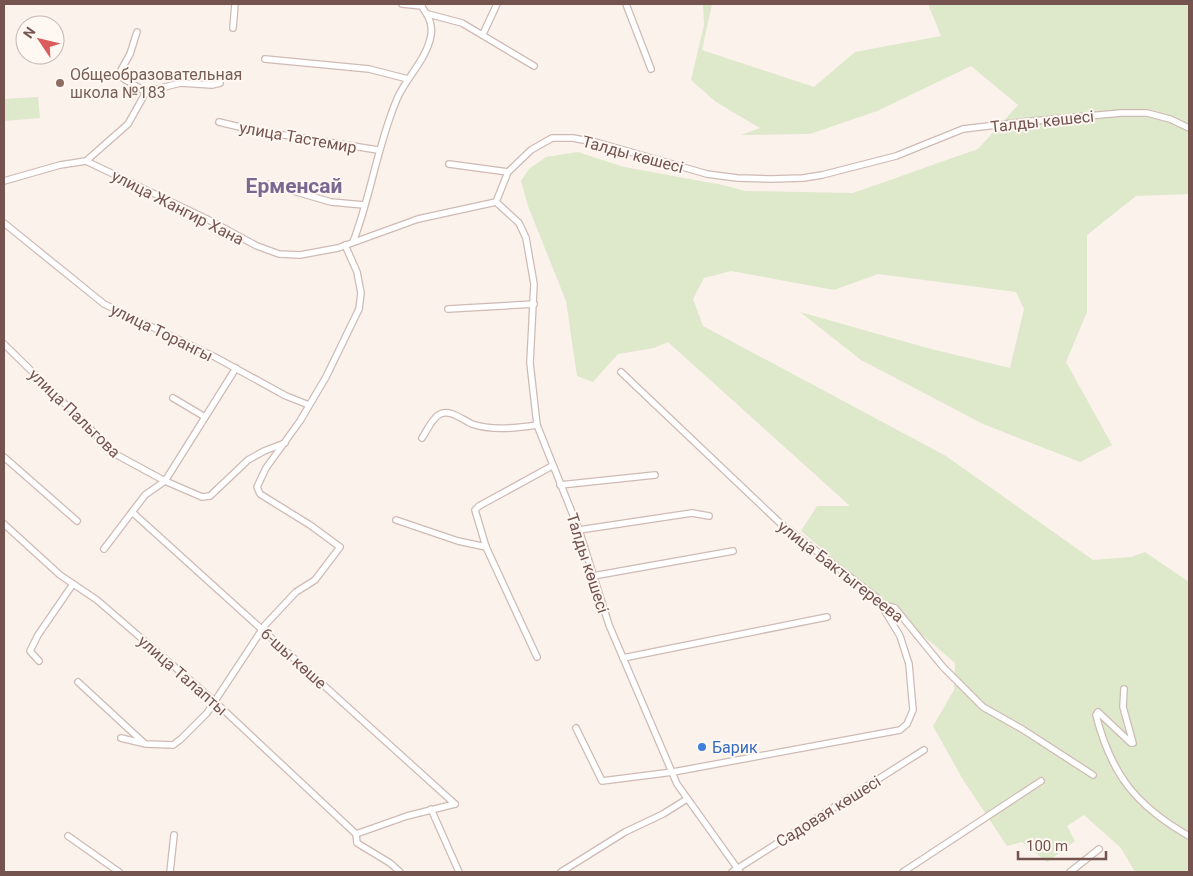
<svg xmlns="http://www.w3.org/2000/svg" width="1193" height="876" viewBox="0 0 1193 876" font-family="Roboto,sans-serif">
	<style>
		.green { fill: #dee8cb }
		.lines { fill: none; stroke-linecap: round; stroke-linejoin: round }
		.minor-casing { stroke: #cfbab4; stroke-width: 8 }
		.minor { stroke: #fff; stroke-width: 5.5 }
		.education-dot { fill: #8d6e63; stroke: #fef7f2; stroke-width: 2 }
		.shop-dot { fill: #3f7fe0; stroke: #fef7f2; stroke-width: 2 }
		.labels { text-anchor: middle; stroke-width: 4; stroke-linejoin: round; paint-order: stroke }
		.education-label { font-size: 16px; fill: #785e54; stroke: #fef7f2; text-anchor: start }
		.street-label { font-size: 16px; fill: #755450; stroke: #fef7f2 }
		.shop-label { font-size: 16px; fill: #366cbe; stroke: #fef7f2; text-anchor: start }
		.district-label { font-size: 21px; font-weight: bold; fill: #7a6890; stroke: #fef7f2 }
	</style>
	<rect width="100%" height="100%" fill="#fbf2ec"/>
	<g class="green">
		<polygon points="703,4 712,4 702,50 814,87 855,52 941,36 928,4 1189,4 1189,194 1136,196 1087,235 1087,312 1066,362 1112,445 1080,462 983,424 861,360 800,312 931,349 1010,368 1024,309 1016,292 878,274 834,290 731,271 704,278 693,299 703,326 946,456 1093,560 1131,557 1145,552 1189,582 1189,872 1135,872 1121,848 1084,815 1067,826 1075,841 1047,862 1022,842 1007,846 962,778 933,726 954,690 955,663 801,531 817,506 850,506 668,342 654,348 618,354 593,382 577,376 566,301 528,206 521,181 529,169 546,157 578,152 624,167 723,185 745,191 853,193 978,149 1018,105 971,66 877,111 810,134 741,135 760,128 716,102 691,80 704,25"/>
		<polygon points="38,97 40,118 4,121 4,99"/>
	</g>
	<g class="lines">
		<defs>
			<g id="minor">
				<polyline points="402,4 422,6"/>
				<polyline points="626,4 651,69"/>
				<polyline points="428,14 462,23 534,66"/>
				<polyline points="233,28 235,4"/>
				<polyline points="483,34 497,4"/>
				<polyline points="265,59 369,69 408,79"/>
				<polyline points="146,92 180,83 212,85 220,83"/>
				<polyline points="219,122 252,130 378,150"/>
				<polyline points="86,161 128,124 146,92 124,79 120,72 130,54 137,32"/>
				<polyline points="449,164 508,172"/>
				<polyline points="4,181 60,165 86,161 207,219 257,246 279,254 300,255 338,248 418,219 496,202"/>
				<polyline points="269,184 331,202 364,205"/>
				<polyline points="496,202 508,172 531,150 552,138 573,138 599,143 707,174 737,178 771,179 803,178 822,175 896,156 963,129 1022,122 1121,113 1147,113 1170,119 1189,128"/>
				<polyline points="496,202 519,223 526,238 534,284 530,363 537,425 579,530 609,625 677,784 740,872"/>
				<polyline points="4,223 104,304 215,357 286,396 309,405"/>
				<path d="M353,242C371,196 377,146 397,99C406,78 427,59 431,35C433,22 427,14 420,4"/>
				<polyline points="448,309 534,304"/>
				<polyline points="4,344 117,455 165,481 145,495 104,549"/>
				<polyline points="236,368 165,481 202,497 210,496 248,460 264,451 285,443"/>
				<polyline points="173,398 205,417"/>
				<path d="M422,438C427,431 432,418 440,414C450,409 463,420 472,424C492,431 517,428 537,425"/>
				<polyline points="4,457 77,521"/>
				<polyline points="560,485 655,475"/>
				<polyline points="132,512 455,804"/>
				<polyline points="396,520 458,541 486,547"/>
				<polyline points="4,524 60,575 97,600 213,700 356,834"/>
				<polyline points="579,530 692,513 709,516"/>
				<polyline points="593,576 733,551"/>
				<polyline points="881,604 895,608 943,667 983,707 1022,729 1093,775"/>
				<polyline points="537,657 486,547 475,510 479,506 552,466"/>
				<polyline points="623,658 827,617"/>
				<polyline points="39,661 30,651 38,635 73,584"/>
				<polyline points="78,682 144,743"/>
				<path d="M1124,689L1123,707L1133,743H1131L1098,712L1096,715C1111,774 1136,806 1189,836"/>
				<polyline points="576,728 602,781 673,772 900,730 907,724 913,710 909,664 900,636 877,598 780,523 621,372"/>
				<polyline points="121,738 146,744 173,745 181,739 207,713 265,625 296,592 315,580 340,547 310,525 260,494 257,487 266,468 300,421 326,377 359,309 361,293 357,272 345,245"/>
				<polyline points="431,809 459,872"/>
				<polyline points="356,834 407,816 455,804"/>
				<polyline points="356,834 357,843 390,863 400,872"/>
				<polyline points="68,836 119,872"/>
				<polyline points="170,872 174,835"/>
				<polyline points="561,872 625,832 663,814 687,799"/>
				<polyline points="732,872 924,750"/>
				<polyline points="903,872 1041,781"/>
				<polyline points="1070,872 1099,849"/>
			</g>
		</defs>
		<use href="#minor" class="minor-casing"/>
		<use href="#minor" class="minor"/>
	</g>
	<circle class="education-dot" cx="60" cy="83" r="5"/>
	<circle class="shop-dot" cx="702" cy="747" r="5"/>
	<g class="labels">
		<g class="education-label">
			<text x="70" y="80">Общеобразовательная<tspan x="70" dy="18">школа №183</tspan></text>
		</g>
		<g class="street-label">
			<text transform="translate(1042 121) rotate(-6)" y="6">Талды көшесі</text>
			<text transform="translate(298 137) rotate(10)" y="6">улица Тастемир</text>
			<text transform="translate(633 154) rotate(15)" y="6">Талды көшесі</text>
			<text transform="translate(178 207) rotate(27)" y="6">улица Жангир Хана</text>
			<text transform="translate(162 332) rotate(26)" y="6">улица Торангы</text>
			<text transform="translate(75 413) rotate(44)" y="6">улица Пальгова</text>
			<text transform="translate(588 563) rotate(72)" y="6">Талды көшесі</text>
			<text transform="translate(841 571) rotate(38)" y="6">улица Бактыгереева</text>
			<text transform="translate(294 658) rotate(42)" y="6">6-шы көше</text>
			<text transform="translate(183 675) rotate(41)" y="6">улица Талапты</text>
			<text transform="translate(828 811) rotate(-32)" y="6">Садовая көшесі</text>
		</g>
		<g class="shop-label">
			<text x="712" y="753">Барик</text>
		</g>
		<g class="district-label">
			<text x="294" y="193">Ерменсай</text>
		</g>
	</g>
	<rect width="1193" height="876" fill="none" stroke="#755450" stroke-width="10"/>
	<g transform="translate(40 40) rotate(305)"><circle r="24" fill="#fef7f2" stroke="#c7b6b1"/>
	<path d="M0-4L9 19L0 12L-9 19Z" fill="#da5c5e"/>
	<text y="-8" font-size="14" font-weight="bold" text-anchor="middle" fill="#755450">N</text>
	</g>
	<path d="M1018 851v8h88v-8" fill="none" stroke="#755450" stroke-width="2.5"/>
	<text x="1026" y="851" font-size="15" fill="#755450" stroke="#fef7f2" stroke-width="4" paint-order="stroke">100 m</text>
</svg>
